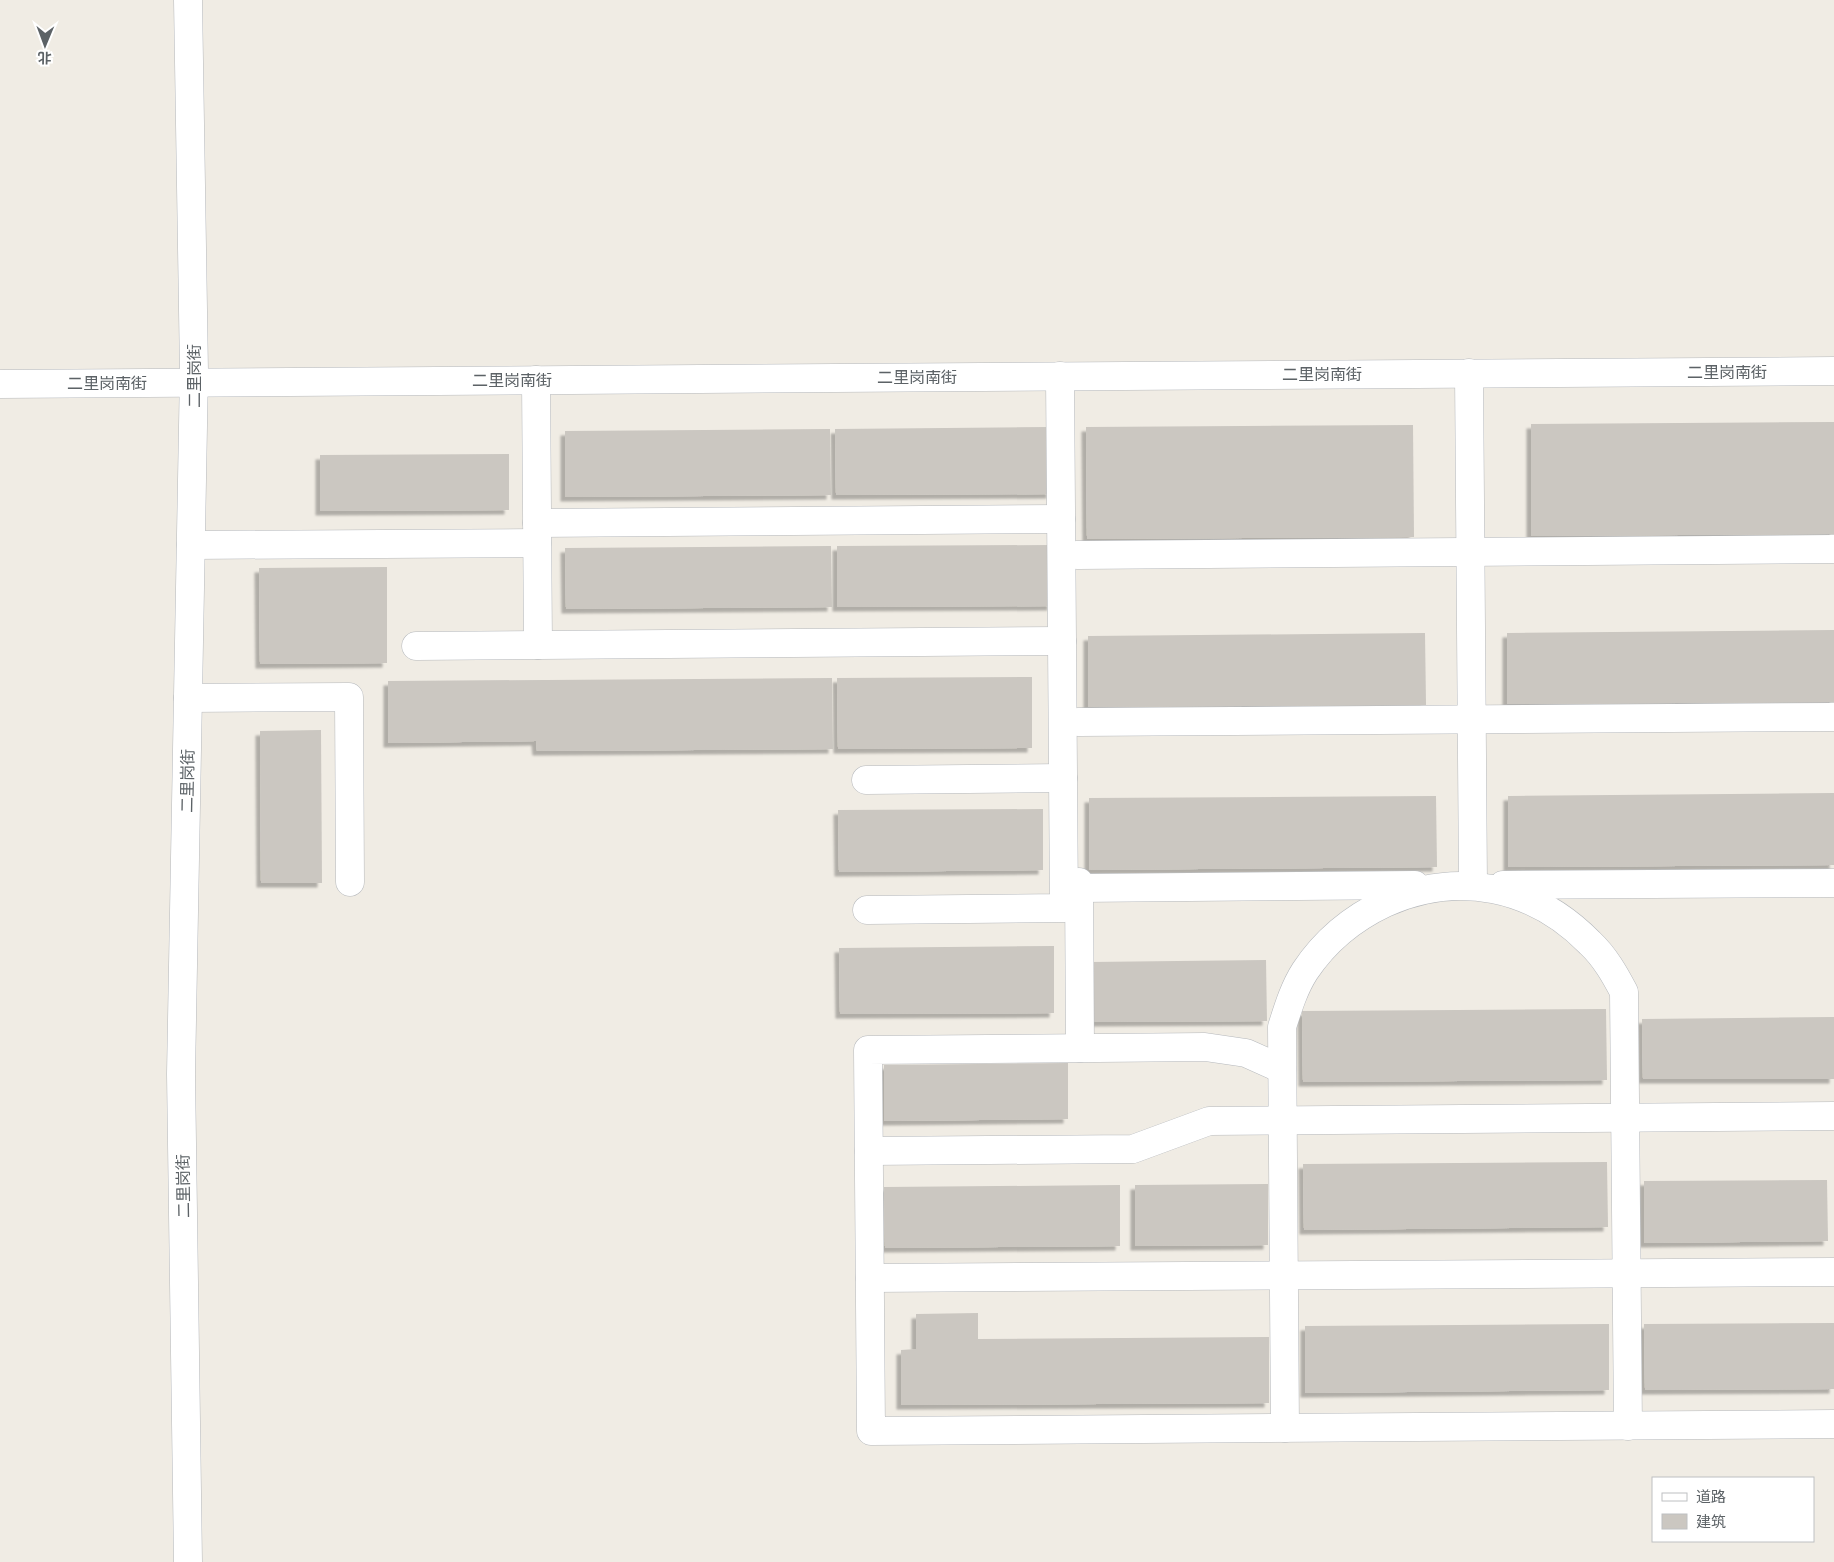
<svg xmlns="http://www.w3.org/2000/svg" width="1834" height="1562" viewBox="0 0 1834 1562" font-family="Barlow,'Noto Sans SC',sans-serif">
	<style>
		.building { fill: #cbc7c1; filter: url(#shadow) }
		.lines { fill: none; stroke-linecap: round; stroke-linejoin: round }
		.minor-casing { stroke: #b5b8bc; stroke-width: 29 }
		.minor { stroke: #fff; stroke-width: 28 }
		.labels { text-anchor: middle; stroke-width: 4; stroke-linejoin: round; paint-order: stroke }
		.street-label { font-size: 16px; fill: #5c6266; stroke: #fff }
	</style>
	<defs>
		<filter id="shadow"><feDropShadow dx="-4.5" dy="4.5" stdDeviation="1" flood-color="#0004"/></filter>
	</defs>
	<rect width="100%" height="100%" fill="#f0ece4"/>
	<g class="building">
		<polygon points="1834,422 1834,534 1531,536 1531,424"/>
		<polygon points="1413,425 1414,537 1087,539 1086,427"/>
		<polygon points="1050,427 1051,494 836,495 835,429"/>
		<polygon points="830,429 831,495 565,497 565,431"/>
		<polygon points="509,454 509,510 320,511 320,455"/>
		<polygon points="1051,545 1052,606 837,607 837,546"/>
		<polygon points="831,546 832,607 566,609 565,548"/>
		<polygon points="387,567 387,663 260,664 259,568"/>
		<polygon points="1834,630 1834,702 1507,704 1507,633"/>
		<polygon points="1425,633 1426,705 1088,707 1088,636"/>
		<polygon points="1032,677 1032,748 838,749 837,678"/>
		<polygon points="832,678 833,749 537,751 536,741 388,743 388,681"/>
		<polygon points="321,730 322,883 261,883 260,731"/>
		<polygon points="1834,793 1834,865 1508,867 1508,796"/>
		<polygon points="1436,796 1437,867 1089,870 1089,798"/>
		<polygon points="1043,809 1043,870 839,872 838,810"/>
		<polygon points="1054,946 1054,1013 840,1014 839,948"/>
		<polygon points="1266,960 1267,1021 1090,1022 1090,962"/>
		<polygon points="1606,1009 1607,1080 1303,1082 1302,1011"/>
		<polygon points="1834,1017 1834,1079 1643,1079 1642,1019"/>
		<polygon points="1068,1063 1068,1119 884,1121 884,1065"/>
		<polygon points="1607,1162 1608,1227 1304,1230 1303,1164"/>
		<polygon points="1827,1180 1828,1241 1644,1243 1644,1181"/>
		<polygon points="1268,1184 1268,1245 1135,1246 1135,1185"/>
		<polygon points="1120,1185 1120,1246 885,1248 884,1187"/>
		<polygon points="978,1313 978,1339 1269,1337 1269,1403 901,1405 901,1350 916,1349 916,1314"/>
		<polygon points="1834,1323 1834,1389 1645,1390 1644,1324"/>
		<polygon points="1609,1324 1609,1390 1305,1393 1305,1326"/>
	</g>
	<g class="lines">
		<defs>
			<g id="minor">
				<polyline points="1469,373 1473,885"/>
				<polyline points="536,380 538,645"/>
				<polyline points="0,384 1834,371"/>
				<polyline points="537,523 1061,519"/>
				<polyline points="191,545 537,543"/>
				<polyline points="1077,555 1834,549"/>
				<polyline points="416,646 1062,641"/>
				<polyline points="188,698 349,697 350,882"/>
				<polyline points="1078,722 1834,717"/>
				<polyline points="866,780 1063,778"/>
				<polyline points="1079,882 1080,1048"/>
				<polyline points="1503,885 1834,883"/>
				<polyline points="1079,888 1415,885"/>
				<polyline points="867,910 1064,908 1060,376"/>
				<polyline points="1282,1069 1246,1053 1205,1047 868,1050 871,1431 1834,1424"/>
				<polyline points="869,1151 1133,1149 1209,1121 1834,1116"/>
				<polyline points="870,1278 1834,1272"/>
				<path d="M1285,1428L1282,1027C1288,1008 1294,988 1305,971C1325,941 1353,918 1385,903C1458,870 1534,886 1590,943C1605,957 1615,975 1624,992L1628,1426"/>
				<polyline points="188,1562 181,1074 194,372 188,0"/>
			</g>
		</defs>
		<use href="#minor" class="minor-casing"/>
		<use href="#minor" class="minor"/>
	</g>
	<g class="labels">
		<g class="street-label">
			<text x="1727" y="378">二里岗南街</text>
			<text x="1322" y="380">二里岗南街</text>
			<text transform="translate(194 376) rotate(-90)" y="6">二里岗街</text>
			<text x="917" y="383">二里岗南街</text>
			<text x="512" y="386">二里岗南街</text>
			<text x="107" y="389">二里岗南街</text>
			<text transform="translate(187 781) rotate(-89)" y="6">二里岗街</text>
			<text transform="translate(183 1186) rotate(-91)" y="6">二里岗街</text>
		</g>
	</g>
	<rect x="1652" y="1477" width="162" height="65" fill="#ffffff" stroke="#bec0c2"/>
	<rect x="1662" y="1493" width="25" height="8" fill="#ffffff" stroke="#bec0c2"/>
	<text x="1696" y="1502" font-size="15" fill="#5c6266">道路</text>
	<rect x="1662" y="1514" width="25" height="15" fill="#cbc7c1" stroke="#bec0c2"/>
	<text x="1696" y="1527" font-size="15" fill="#5c6266">建筑</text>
	<g transform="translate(45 45) rotate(181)" stroke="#ffffff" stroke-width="4" paint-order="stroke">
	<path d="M0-4L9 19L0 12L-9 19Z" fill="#5c6266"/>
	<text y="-8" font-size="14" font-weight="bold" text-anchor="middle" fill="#5c6266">北</text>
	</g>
</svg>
